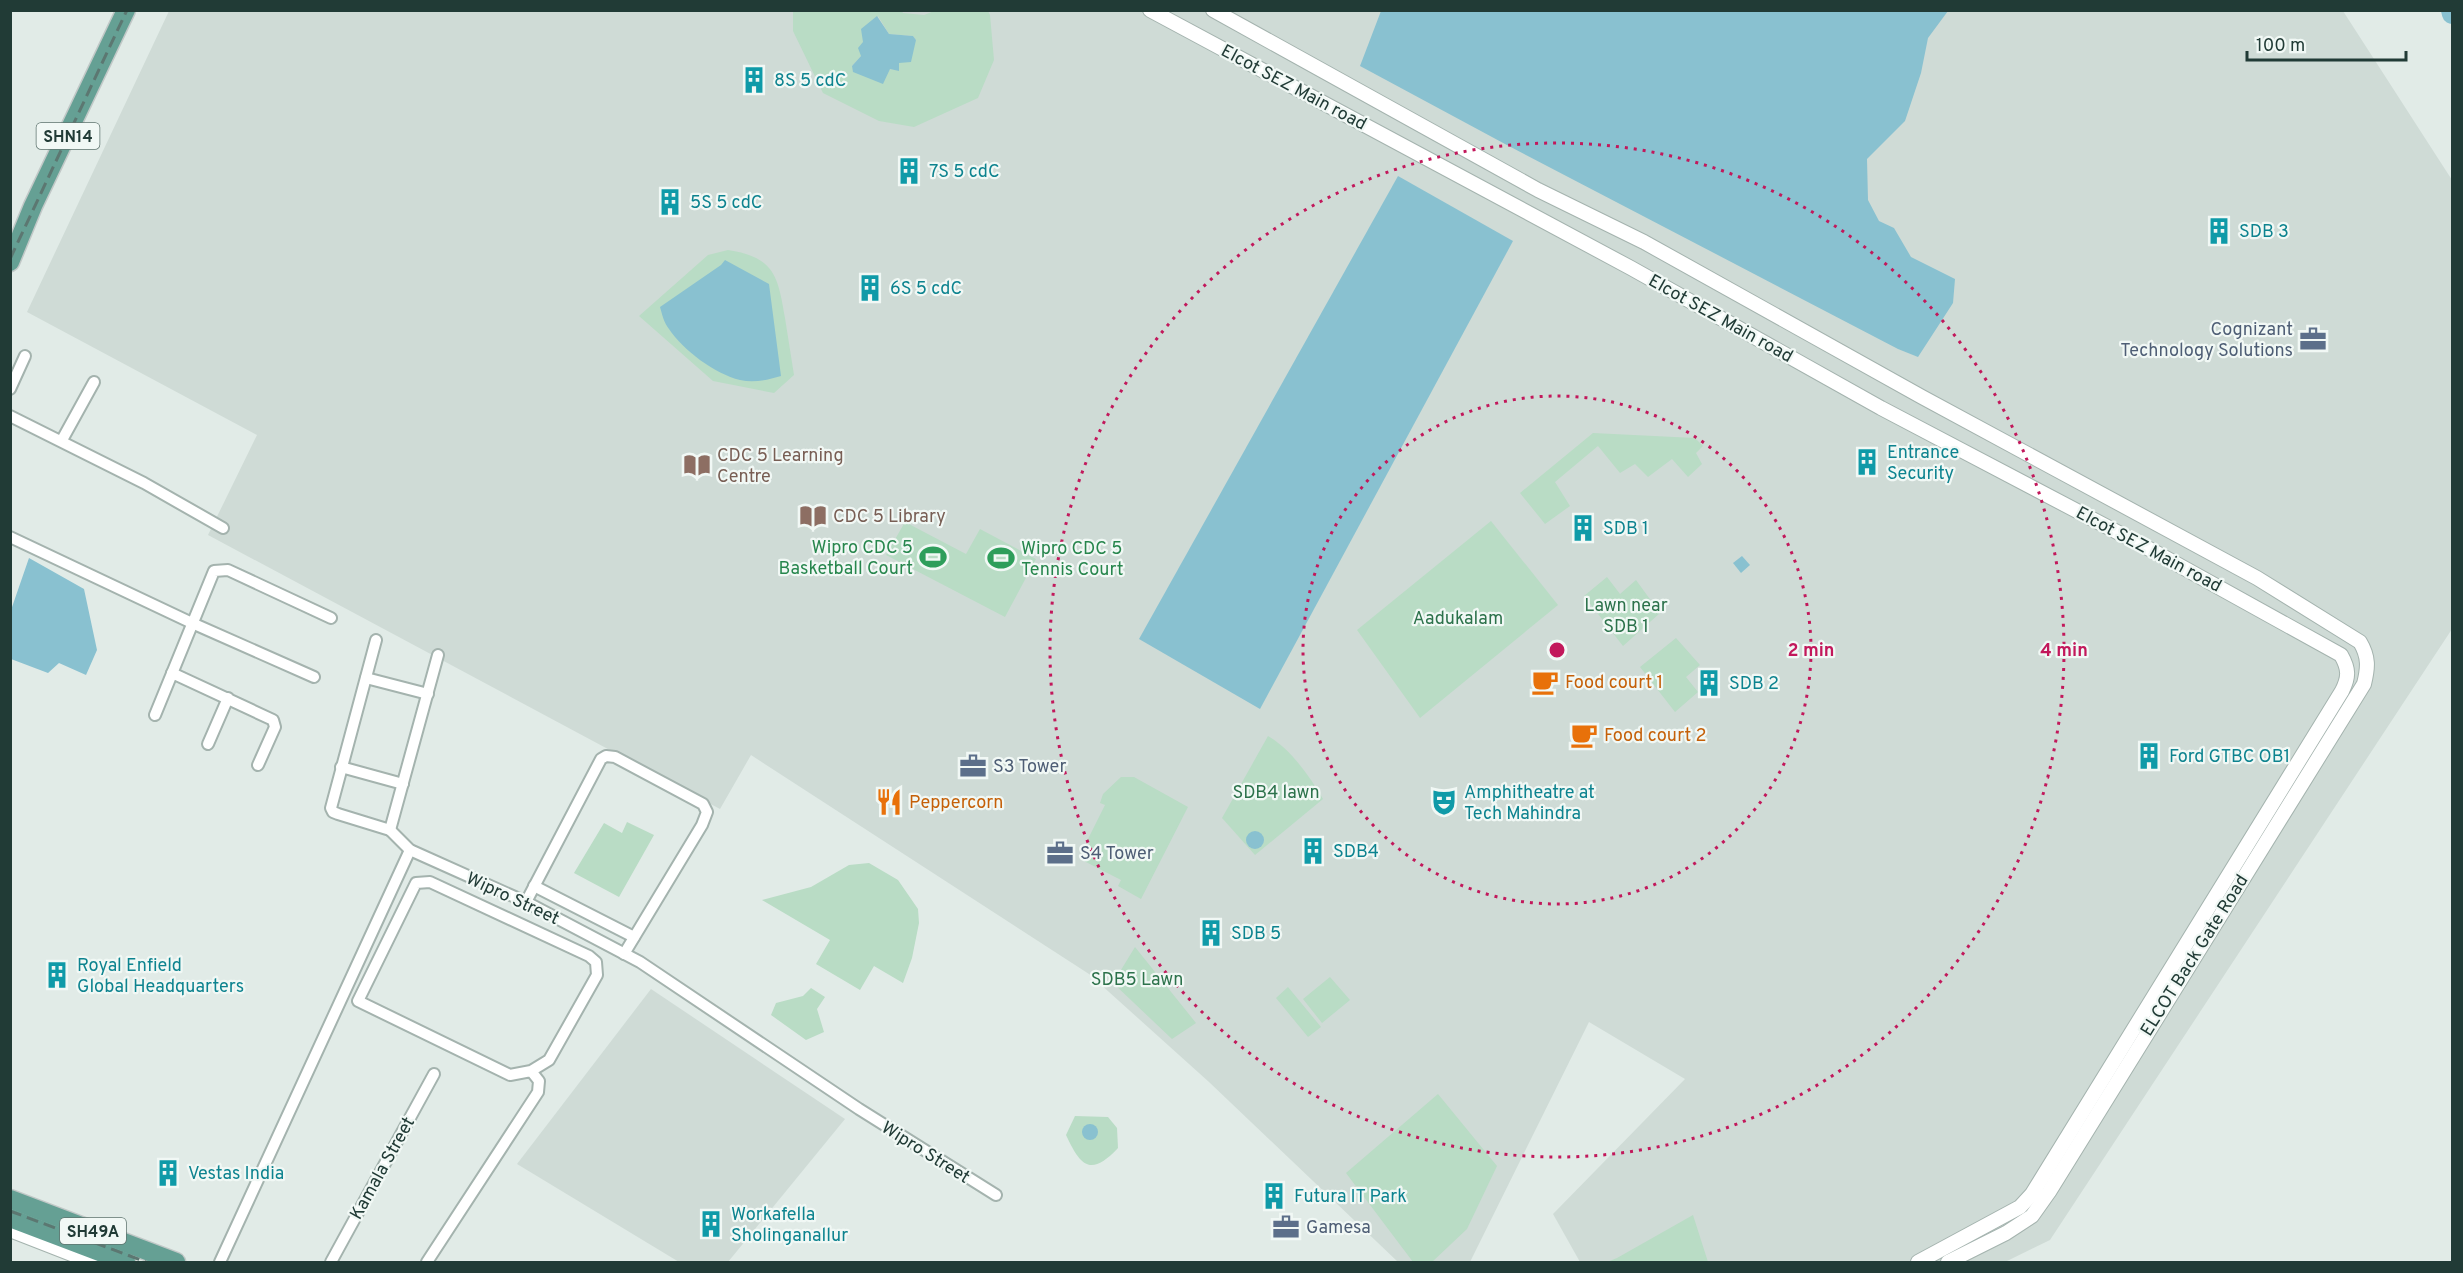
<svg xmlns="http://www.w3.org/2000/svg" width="2463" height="1273" viewBox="0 0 2463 1273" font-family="Overpass,sans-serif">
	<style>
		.built { fill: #cfdbd6 }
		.green { fill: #b9dcc5; fill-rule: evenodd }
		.water { fill: #89c1d0 }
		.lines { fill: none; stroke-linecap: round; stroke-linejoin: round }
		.river { stroke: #89c1d0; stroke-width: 20 }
		.minor-casing { stroke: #a4b3ae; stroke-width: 14 }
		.tertiary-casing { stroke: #a4b3ae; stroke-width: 16 }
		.primary-casing { stroke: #c1c8c7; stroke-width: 21 }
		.minor { stroke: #fff; stroke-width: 10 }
		.tertiary { stroke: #fff; stroke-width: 14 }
		.primary { stroke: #65a094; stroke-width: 18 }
		.rail { stroke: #5c7771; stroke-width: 3; stroke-dasharray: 12 6; stroke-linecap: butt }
		.ring { fill: none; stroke: #c2185b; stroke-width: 3; stroke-dasharray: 3 6 }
		.labels { text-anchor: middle; stroke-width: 4.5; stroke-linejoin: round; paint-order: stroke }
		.shield { fill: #f1f8f5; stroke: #5f746f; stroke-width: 1.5 }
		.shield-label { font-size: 16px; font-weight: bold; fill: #213b36 }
		.culture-label { font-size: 18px; fill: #0d838f; stroke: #f1f8f5; text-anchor: start }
		.street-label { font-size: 18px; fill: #213b36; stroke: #f1f8f5 }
		.service-label { font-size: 18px; fill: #4e5e75; stroke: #f1f8f5; text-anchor: start }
		.education-label { font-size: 18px; fill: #785e54; stroke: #f1f8f5; text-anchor: start }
		.leisure-label { font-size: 18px; fill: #27864d; stroke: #f1f8f5; text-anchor: end }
		.park-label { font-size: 18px; fill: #2c724b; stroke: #f1f8f5 }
		.food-label { font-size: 18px; fill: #c56008; stroke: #f1f8f5; text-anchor: start }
		.centre { fill: #c2185b; stroke: #f1f8f5; stroke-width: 3 }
		.ring-label { font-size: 18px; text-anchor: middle; font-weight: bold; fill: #c2185b; stroke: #f1f8f5; stroke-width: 4.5; stroke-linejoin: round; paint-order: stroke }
	</style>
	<rect width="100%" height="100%" fill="#e1ebe7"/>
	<g class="built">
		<polygon points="169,11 2343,11 2452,180 2452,629 2050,1240 2005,1262 1580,1262 1553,1214 1685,1079 1589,1022 1470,1262 1398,1262 1209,1082 1089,974 751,755 720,809 208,535 257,435 27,312"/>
		<polygon points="651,989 845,1119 728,1262 679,1262 517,1164"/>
	</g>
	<g class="green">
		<path d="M901,10L903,13L924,15L934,11H988L990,15L994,60L978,98L914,127L879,121L823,93L793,31V11ZM878,16L889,34L913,36L916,40L898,63L899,70L852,66L861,56L863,43Z"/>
		<path d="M728,250C775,257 778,277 785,318C788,337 791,356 794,375L774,393L713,381L639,316L708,255Z"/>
		<polygon points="1593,433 1695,438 1703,446 1696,453 1702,464 1688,477 1672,459 1648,477 1635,464 1620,473 1598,446 1555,482 1570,506 1545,524 1520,493"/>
		<polygon points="1491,521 1558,605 1420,718 1357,630"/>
		<polygon points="905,522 966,554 980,529 1036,559 1005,617 886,555"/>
		<polygon points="1607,577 1620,594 1636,580 1660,613 1623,646 1584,596"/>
		<polygon points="1676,638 1700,665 1686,677 1698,692 1675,712 1640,667"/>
		<path d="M1268,736C1291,749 1310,777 1323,799L1255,855L1222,818Z"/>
		<polygon points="1121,777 1134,777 1188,807 1141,899 1118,886 1121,880 1082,860 1090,843 1087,841 1105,805 1100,803 1103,794"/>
		<polygon points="627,822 654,835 619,897 574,873 604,823 622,833"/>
		<polygon points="869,863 898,880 918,909 919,923 912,958 903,983 874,966 860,990 816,964 830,940 762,900 811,887 849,865"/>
		<polygon points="1135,947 1196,1023 1172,1039 1113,983"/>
		<polygon points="1330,977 1350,1000 1322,1023 1303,999"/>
		<polygon points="1288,987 1321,1027 1308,1037 1276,998"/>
		<polygon points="811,988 825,997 817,1009 824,1032 806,1040 771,1015 776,1003 803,996"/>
		<polygon points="1438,1094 1497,1166 1467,1229 1432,1262 1413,1262 1346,1173"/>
		<path d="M1075,1116L1108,1117L1117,1128L1118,1148C1090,1178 1080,1165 1066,1135Z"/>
		<polygon points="1693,1215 1708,1262 1607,1262 1617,1258"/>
	</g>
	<g class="water">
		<polygon points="1381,11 1948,11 1928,38 1921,73 1905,121 1867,159 1868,200 1879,221 1894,228 1911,257 1955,279 1953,303 1918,357 1898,349 1505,144 1360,66"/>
		<polygon points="877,16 889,34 913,36 916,40 911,62 899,63 899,71 890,69 883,84 853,72 852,66 861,56 858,48 863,42 861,29"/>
		<polygon points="1398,176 1513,241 1260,709 1139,639"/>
		<path d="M725,260L769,284L781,376C768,380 754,383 740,380C715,374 683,350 669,329C664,323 662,314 660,307L721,265Z"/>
		<polygon points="1742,556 1750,565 1741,573 1733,563"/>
		<polygon points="29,558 84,589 97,650 86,675 59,663 48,673 11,659 11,610"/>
		<circle cx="1255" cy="840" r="9"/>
		<circle cx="1090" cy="1132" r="8"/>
	</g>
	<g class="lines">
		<polyline class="river" points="2451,10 2452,14"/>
		<defs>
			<g id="minor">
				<polyline points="10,389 25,356"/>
				<polyline points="10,416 144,483 223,528"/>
				<polyline points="62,440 94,382"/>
				<polyline points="10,537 192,623 314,677"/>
				<polyline points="376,640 331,808 333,812 338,814 390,830 438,655"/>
				<polyline points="172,673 273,720 275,727 258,765"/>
				<polyline points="366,678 428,694"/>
				<polyline points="155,715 214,571 228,570 331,618"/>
				<polyline points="208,744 228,698"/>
				<polyline points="341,767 403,784"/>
				<polyline points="390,830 410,850 526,902 640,962 859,1109 996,1195"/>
				<polyline points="534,886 634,937"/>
				<polyline points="526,902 601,759 606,756 615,757 703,804 707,812 702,825 624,954"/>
				<polyline points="220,1262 410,850"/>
				<polyline points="331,1262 434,1074"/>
				<polyline points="427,1262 538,1092 539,1081 531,1071 549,1060 597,975 596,962 589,956 430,882 416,883 358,1001 510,1075 531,1071"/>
			</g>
			<g id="tertiary">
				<path d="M1150,10L1631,268L1881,408L2155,552L2341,655C2349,669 2349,677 2342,691L2032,1194L2020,1207L1918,1262"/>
				<path d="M1213,10L1538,190L1644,242L1922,397L2257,578L2360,642C2369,657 2368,668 2364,684L2049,1192L2032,1216L2006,1233L1948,1262"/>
				<polyline points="10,1230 92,1262"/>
			</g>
			<g id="primary">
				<polyline points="10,262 33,206 126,10"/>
				<polyline points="10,1199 176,1262"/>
				<polyline points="10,1218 126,1262"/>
			</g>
		</defs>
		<use href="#minor" class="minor-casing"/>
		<use href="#tertiary" class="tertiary-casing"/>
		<use href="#primary" class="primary-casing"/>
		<use href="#minor" class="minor"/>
		<use href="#tertiary" class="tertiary"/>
		<use href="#primary" class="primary"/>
		<g class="rail">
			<polyline points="10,259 127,10"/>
			<polyline points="10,1211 146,1262"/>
		</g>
	</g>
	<g class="ring">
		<circle cx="1557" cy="650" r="254"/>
		<circle cx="1557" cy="650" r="507"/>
	</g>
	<defs>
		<symbol id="building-bare" viewBox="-9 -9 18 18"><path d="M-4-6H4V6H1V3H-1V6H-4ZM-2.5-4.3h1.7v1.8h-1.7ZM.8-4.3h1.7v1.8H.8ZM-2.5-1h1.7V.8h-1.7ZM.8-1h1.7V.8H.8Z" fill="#0f9aa8" stroke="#f1f8f5" stroke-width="2.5" paint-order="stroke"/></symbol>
		<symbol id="office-bare" viewBox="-9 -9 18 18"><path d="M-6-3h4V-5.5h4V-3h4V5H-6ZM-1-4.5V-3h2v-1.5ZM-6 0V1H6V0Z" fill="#5c6f8a" stroke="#f1f8f5" stroke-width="2.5" paint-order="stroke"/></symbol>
		<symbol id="library-bare" viewBox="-9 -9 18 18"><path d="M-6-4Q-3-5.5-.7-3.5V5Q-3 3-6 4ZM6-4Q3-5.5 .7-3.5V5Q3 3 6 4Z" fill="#8d6e63" stroke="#f1f8f5" stroke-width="2.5" paint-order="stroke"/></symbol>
		<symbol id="stadium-bare" viewBox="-9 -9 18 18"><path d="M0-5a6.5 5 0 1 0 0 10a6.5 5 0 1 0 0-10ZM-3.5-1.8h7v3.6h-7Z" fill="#2e9e5b" stroke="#f1f8f5" stroke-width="2.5" paint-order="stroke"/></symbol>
		<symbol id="cafe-bare" viewBox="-9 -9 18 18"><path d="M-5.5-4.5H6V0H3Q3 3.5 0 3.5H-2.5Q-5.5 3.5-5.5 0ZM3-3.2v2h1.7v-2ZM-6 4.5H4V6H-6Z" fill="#e8710a" stroke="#f1f8f5" stroke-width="2.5" paint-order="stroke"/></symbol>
		<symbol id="restaurant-bare" viewBox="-9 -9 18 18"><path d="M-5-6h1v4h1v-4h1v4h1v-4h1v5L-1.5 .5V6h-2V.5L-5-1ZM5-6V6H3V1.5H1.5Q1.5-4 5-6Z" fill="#e8710a" stroke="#f1f8f5" stroke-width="2.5" paint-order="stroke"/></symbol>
		<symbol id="theatre-bare" viewBox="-9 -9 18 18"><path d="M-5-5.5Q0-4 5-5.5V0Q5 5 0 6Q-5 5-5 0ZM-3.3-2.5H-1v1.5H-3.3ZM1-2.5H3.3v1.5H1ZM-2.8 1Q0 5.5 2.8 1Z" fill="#0f9aa8" stroke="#f1f8f5" stroke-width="2.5" paint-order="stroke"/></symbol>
	</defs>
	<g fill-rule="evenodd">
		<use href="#building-bare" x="735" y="61" width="38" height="38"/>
		<use href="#building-bare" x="890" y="152" width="38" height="38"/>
		<use href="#building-bare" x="651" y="183" width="38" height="38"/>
		<use href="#building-bare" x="2200" y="212" width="38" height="38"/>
		<use href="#building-bare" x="851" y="269" width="38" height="38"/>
		<use href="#office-bare" x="2294" y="320" width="38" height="38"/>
		<use href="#building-bare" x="1848" y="443" width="38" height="38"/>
		<use href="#library-bare" x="678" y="446" width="38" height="38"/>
		<use href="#library-bare" x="794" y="497" width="38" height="38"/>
		<use href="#building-bare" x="1564" y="509" width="38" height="38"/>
		<use href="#stadium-bare" x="914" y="538" width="38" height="38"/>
		<use href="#stadium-bare" x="982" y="539" width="38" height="38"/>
		<use href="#cafe-bare" x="1526" y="663" width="38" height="38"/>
		<use href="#building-bare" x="1690" y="664" width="38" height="38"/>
		<use href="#cafe-bare" x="1565" y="716" width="38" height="38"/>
		<use href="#building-bare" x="2130" y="737" width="38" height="38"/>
		<use href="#office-bare" x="954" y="747" width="38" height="38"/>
		<use href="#restaurant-bare" x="870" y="783" width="38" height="38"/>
		<use href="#theatre-bare" x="1425" y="783" width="38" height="38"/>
		<use href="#building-bare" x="1294" y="832" width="38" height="38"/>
		<use href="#office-bare" x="1041" y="834" width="38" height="38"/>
		<use href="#building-bare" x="1192" y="914" width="38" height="38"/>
		<use href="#building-bare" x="38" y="956" width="38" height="38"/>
		<use href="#building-bare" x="149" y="1154" width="38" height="38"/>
		<use href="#building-bare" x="1255" y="1177" width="38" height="38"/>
		<use href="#building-bare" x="692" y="1205" width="38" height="38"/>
		<use href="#office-bare" x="1267" y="1208" width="38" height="38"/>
	</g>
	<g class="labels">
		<g class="shield">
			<rect x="36.5" y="123" width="63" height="26" rx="4.5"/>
			<rect x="60" y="1218" width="66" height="26" rx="4.5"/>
		</g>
		<g class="shield-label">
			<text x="68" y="142">SHN14</text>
			<text x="93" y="1237">SH49A</text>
		</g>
		<g class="culture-label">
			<text x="774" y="86">8S 5 cdC</text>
			<text x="929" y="177">7S 5 cdC</text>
			<text x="690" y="208">5S 5 cdC</text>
			<text x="2239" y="237">SDB 3</text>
			<text x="890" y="294">6S 5 cdC</text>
			<text x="1887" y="458">Entrance<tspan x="1887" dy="21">Security</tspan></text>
			<text x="1603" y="534">SDB 1</text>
			<text x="1729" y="689">SDB 2</text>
			<text x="2169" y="762">Ford GTBC OB1</text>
			<text x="1464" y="798">Amphitheatre at<tspan x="1464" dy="21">Tech Mahindra</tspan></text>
			<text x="1333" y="857">SDB4</text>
			<text x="1231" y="939">SDB 5</text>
			<text x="77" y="971">Royal Enfield<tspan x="77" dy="21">Global Headquarters</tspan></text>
			<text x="188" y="1179">Vestas India</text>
			<text x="1294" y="1202">Futura IT Park</text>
			<text x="731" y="1220">Workafella<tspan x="731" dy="21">Sholinganallur</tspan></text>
		</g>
		<g class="street-label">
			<text transform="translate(1294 87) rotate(28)" y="6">Elcot SEZ Main road</text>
			<text transform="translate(1721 318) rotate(29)" y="6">Elcot SEZ Main road</text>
			<text transform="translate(2149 549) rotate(28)" y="6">Elcot SEZ Main road</text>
			<text transform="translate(513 898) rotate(25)" y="6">Wipro Street</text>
			<text transform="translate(2194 955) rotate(-58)" y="6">ELCOT Back Gate Road</text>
			<text transform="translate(926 1152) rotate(32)" y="6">Wipro Street</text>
			<text transform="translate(382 1168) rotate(-61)" y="6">Kamala Street</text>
		</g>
		<g class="service-label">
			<text x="2293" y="335" text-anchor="end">Cognizant<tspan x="2293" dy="21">Technology Solutions</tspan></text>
			<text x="993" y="772">S3 Tower</text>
			<text x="1080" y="859">S4 Tower</text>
			<text x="1306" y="1233">Gamesa</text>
		</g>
		<g class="education-label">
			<text x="717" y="461">CDC 5 Learning<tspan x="717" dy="21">Centre</tspan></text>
			<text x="833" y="522">CDC 5 Library</text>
		</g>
		<g class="leisure-label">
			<text x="913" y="553">Wipro CDC 5<tspan x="913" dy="21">Basketball Court</tspan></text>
			<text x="1021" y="554" text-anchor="start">Wipro CDC 5<tspan x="1021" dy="21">Tennis Court</tspan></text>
		</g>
		<g class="park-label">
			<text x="1626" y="611">Lawn near<tspan x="1626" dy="21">SDB 1</tspan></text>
			<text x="1458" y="624">Aadukalam</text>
			<text x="1276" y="798">SDB4 lawn</text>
			<text x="1137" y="985">SDB5 Lawn</text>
		</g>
		<g class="food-label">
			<text x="1565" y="688">Food court 1</text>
			<text x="1604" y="741">Food court 2</text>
			<text x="909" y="808">Peppercorn</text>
		</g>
	</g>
	<circle cx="1557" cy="650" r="9" class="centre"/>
	<g class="ring-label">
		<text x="1811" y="656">2 min</text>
		<text x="2064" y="656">4 min</text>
	</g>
	<rect width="2463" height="1273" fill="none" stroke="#213b36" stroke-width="24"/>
	<path d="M2247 51v9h159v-9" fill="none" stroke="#213b36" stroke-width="3"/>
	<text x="2256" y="51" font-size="18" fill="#213b36" stroke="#f1f8f5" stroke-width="4.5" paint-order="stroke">100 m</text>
</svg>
